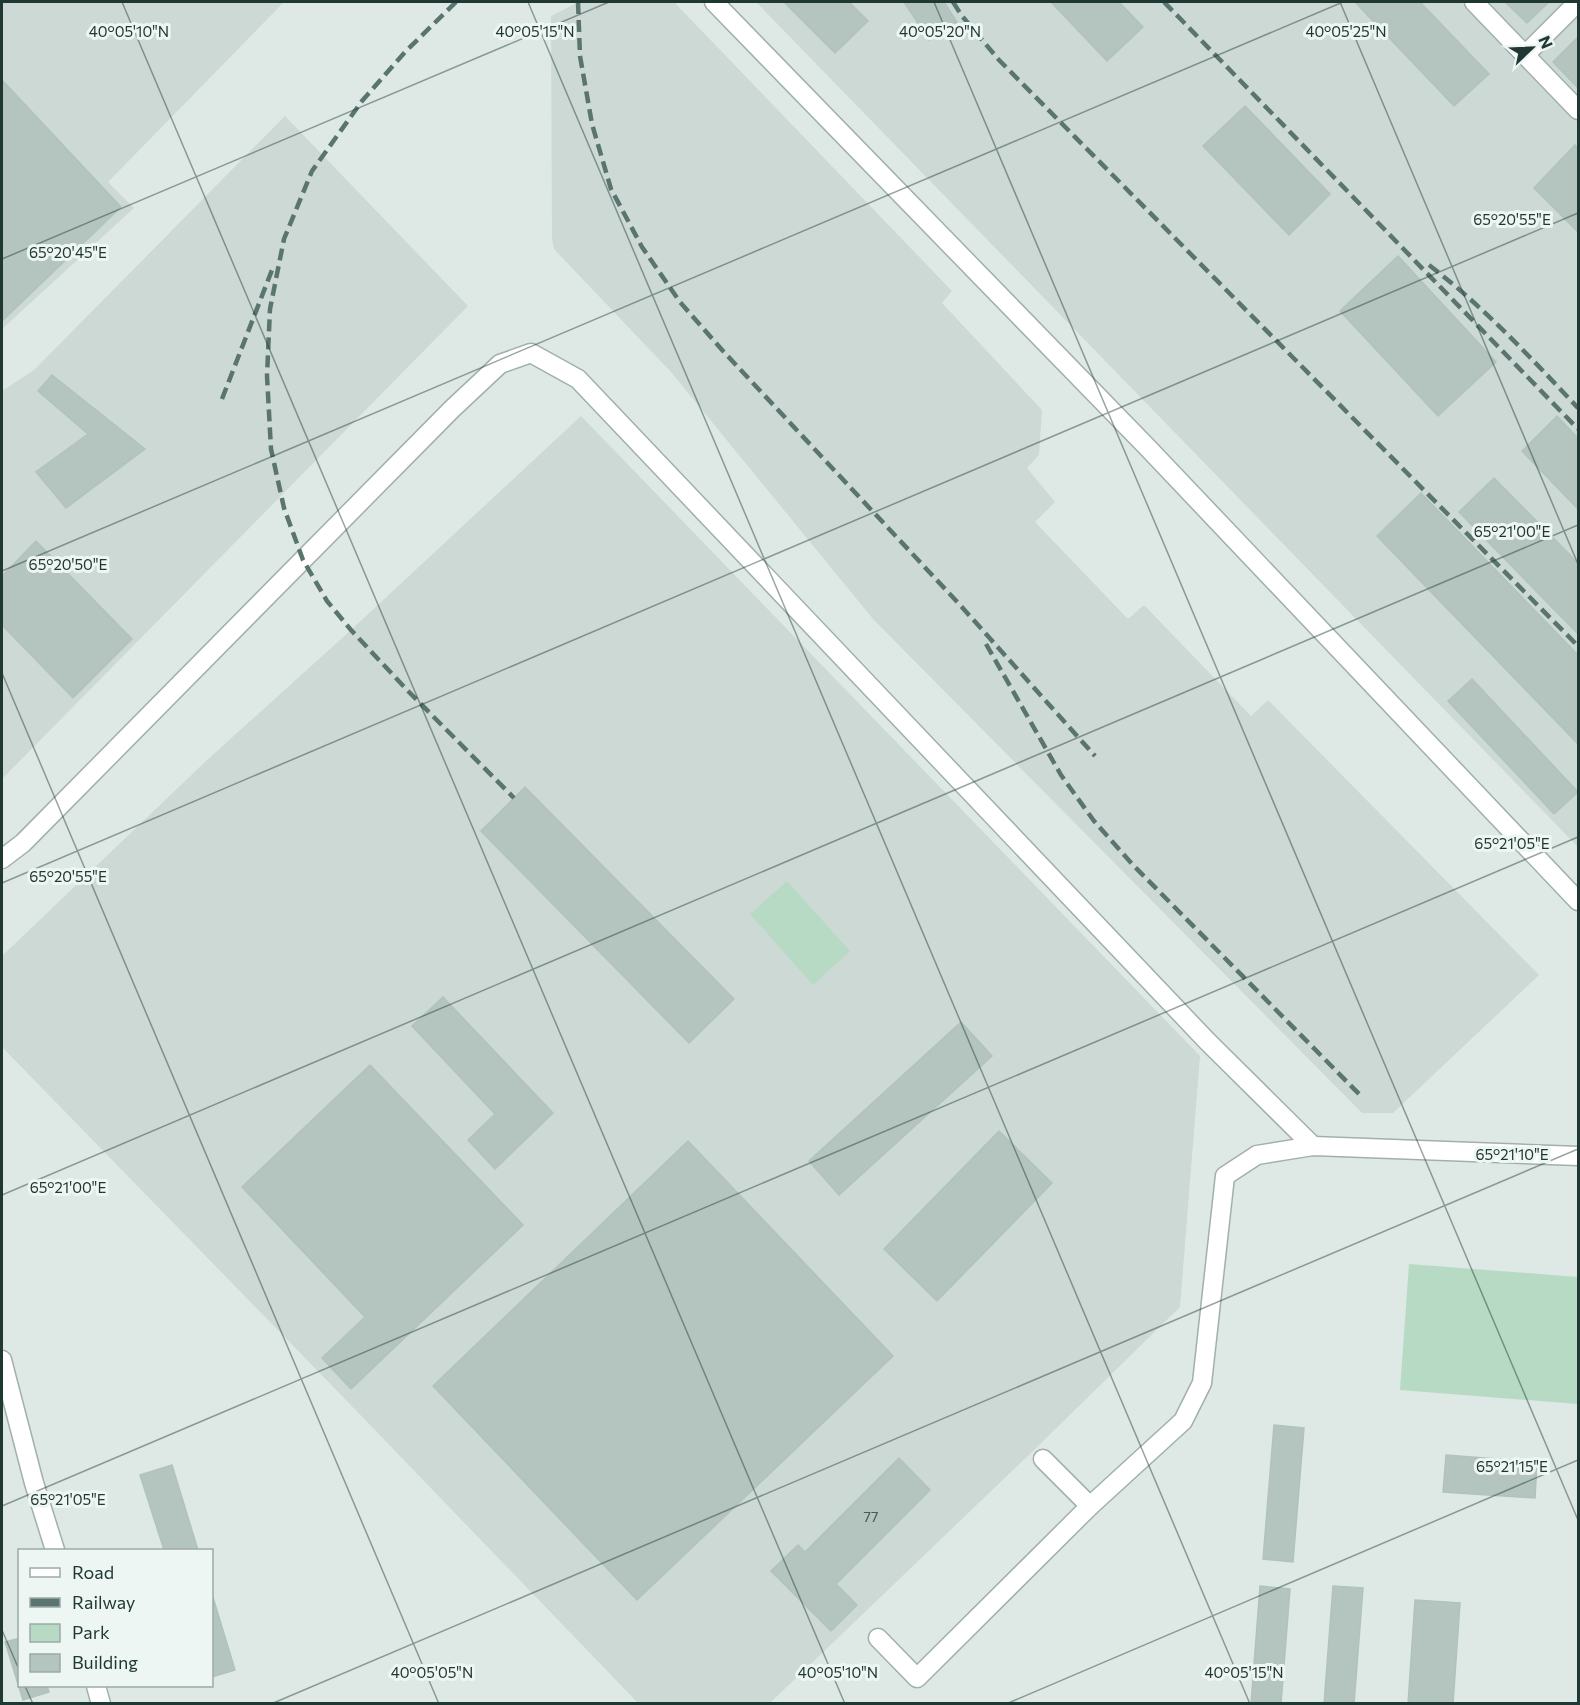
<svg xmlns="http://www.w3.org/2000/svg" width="1580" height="1705" viewBox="0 0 1580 1705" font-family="Commissioner,sans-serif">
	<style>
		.built { fill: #cdd9d4 }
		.green { fill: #b7dac4 }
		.building { fill: #b4c4bf; stroke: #b1c3bd; stroke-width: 1.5 }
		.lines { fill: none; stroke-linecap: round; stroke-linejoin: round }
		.minor-casing { stroke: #a1b0ac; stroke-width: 21 }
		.minor { stroke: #fff; stroke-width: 18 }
		.rail { stroke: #5a7470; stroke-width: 4.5; stroke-dasharray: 12 6; stroke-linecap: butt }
		.ticks { fill: none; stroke: #203834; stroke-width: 1.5; stroke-opacity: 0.45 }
		.labels { text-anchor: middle; stroke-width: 6; stroke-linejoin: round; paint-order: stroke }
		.number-label { font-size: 14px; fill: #455b57 }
		.ticks-label { font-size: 15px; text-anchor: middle; fill: #203834; stroke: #eef6f3; stroke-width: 6; stroke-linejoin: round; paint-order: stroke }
	</style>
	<rect width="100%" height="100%" fill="#dee9e5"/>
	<g class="built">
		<polygon points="2,2 284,2 108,182 134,208 2,329"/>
		<polygon points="579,2 674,2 952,291 942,303 1042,410 1039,455 1027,468 1055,502 1035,522 1128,619 1144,605 1251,716 1268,700 1539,975 1393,1113 1362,1113 873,619 671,372 554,249 552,239 551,16"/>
		<polygon points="756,2 1578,2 1578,847"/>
		<polygon points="285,116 468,306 2,779 2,391 34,370"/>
		<polygon points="581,416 1200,1056 1180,1307 1033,1451 770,1703 638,1703 345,1399 2,1047 2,956 206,761 351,630"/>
	</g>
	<g class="green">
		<polygon points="787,881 850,951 813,985 750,914"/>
		<polygon points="1409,1264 1578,1277 1578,1404 1400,1390"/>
	</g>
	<g class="building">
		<polygon points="784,2 849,2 868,21 835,53"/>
		<polygon points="904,2 944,2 957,22 929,40"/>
		<polygon points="1051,2 1119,2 1143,27 1107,61"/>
		<polygon points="1355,2 1420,2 1489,74 1454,106"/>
		<polygon points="1505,2 1549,2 1527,23"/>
		<polygon points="1578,37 1578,88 1553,62"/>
		<polygon points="2,80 121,207 2,321"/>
		<polygon points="1245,106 1330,194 1289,235 1203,146"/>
		<polygon points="1575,145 1578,149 1578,232 1534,188"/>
		<polygon points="1398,256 1496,362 1438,416 1340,311"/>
		<polygon points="52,375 145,449 66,508 36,472 88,434 38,391"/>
		<polygon points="1557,416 1578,438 1578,509 1522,451"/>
		<polygon points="1494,478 1578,563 1578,634 1459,512"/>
		<polygon points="1421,493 1578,655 1578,744 1377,536"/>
		<polygon points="36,541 132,639 73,698 2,625 2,576"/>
		<polygon points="1472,679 1578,792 1554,814 1448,701"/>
		<polygon points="525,787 734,999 689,1043 481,831"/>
		<polygon points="443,997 553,1113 495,1169 468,1140 495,1114 412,1026"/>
		<polygon points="961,1022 992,1056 839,1195 809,1161"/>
		<polygon points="370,1065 523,1225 351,1389 322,1358 365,1317 242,1187"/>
		<polygon points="999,1131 1052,1183 937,1301 884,1249"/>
		<polygon points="688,1141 893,1356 637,1600 433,1386"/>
		<polygon points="1274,1425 1304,1428 1293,1562 1263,1559"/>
		<polygon points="1446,1455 1537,1462 1535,1498 1443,1492"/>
		<polygon points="899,1458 930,1490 836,1584 857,1605 831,1631 771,1571 798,1545 805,1552"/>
		<polygon points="172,1465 198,1550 164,1550 140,1475"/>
		<polygon points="1260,1586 1290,1589 1281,1704 1251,1704"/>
		<polygon points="1333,1586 1363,1588 1354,1704 1324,1704"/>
		<polygon points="212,1594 235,1670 212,1677"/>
		<polygon points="1415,1600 1460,1603 1453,1704 1408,1704"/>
		<polygon points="20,1638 20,1686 47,1686 49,1692 23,1700 5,1642"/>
	</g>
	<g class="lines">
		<defs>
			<g id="minor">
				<polyline points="714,2 1148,448 1578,901"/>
				<polyline points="1474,2 1525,55 1578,2"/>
				<polyline points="1525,55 1578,110"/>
				<polyline points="2,859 23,843 452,409 500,364 531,353 578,379 1207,1041 1313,1146"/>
				<polyline points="2,1360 34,1483 55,1550"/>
				<polyline points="1043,1459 1090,1506"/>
				<polyline points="878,1638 917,1678 1090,1506 1183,1421 1202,1383 1225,1176 1257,1155 1313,1146 1578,1156"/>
				<polyline points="96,1686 101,1704"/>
			</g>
		</defs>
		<use href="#minor" class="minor-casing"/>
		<use href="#minor" class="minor"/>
		<g class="rail">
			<polyline points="456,2 405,52 362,101 312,171 284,239 270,309 267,376 271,449 284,508 303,560 327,601 351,630 409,692 514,798"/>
			<polyline points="578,2 580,56 592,124 611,189 642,247 680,302 723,351 961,606 1095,756"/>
			<polyline points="953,2 962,16 999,60 1578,646"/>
			<polyline points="1164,2 1578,429"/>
			<path d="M1429,265C1484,307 1531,358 1578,408"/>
			<polyline points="222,399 272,270"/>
			<polyline points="986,644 1061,775 1094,821 1133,865 1361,1096"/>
		</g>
	</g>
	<path class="ticks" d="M122,2L845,1704M528,2L1250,1704M934,2L1578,1520M1340,2L1578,564M2,259L609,2M2,571L1343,2M2,673L439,1704M2,883L1578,213M2,1195L1578,525M2,1506L1578,837M2,1630L20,1672M25,1686L33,1704M271,1704L1578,1149M1006,1704L1578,1460"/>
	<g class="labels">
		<g class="number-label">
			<text x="871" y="1522">77</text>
		</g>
	</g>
	<g class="ticks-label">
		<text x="129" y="37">40°05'10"N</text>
		<text x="535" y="37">40°05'15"N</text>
		<text x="940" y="37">40°05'20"N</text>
		<text x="1346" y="37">40°05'25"N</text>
		<text x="1512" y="225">65°20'55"E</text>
		<text x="68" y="258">65°20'45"E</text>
		<text x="1512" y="537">65°21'00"E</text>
		<text x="68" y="570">65°20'50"E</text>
		<text x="1512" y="849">65°21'05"E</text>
		<text x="68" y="882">65°20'55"E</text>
		<text x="1512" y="1160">65°21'10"E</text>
		<text x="68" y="1193">65°21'00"E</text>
		<text x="1512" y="1472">65°21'15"E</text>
		<text x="68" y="1505">65°21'05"E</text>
		<text x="432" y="1678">40°05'05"N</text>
		<text x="838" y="1678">40°05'10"N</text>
		<text x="1244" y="1678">40°05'15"N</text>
	</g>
	<rect width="1580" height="1705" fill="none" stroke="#203834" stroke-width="6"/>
	<rect x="18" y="1549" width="195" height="138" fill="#eef6f3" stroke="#9caaa7" stroke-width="1.5"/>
	<rect x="30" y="1568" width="30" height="9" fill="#ffffff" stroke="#9caaa7" stroke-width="1.5"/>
	<text x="72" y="1579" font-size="18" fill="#203834">Road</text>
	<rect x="30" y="1598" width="30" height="9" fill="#5a7470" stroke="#9caaa7" stroke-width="1.5"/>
	<text x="72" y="1609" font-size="18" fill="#203834">Railway</text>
	<rect x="30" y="1624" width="30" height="18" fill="#b7dac4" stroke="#9caaa7" stroke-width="1.5"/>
	<text x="72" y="1639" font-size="18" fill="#203834">Park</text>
	<rect x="30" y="1654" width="30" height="18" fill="#b4c4bf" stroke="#9caaa7" stroke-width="1.5"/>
	<text x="72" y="1669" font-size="18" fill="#203834">Building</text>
	<g transform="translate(1532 48) rotate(67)" stroke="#eef6f3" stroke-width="4.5" paint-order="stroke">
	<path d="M0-4.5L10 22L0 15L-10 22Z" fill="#203834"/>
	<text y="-9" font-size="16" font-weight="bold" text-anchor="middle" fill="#203834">N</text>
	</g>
</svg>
